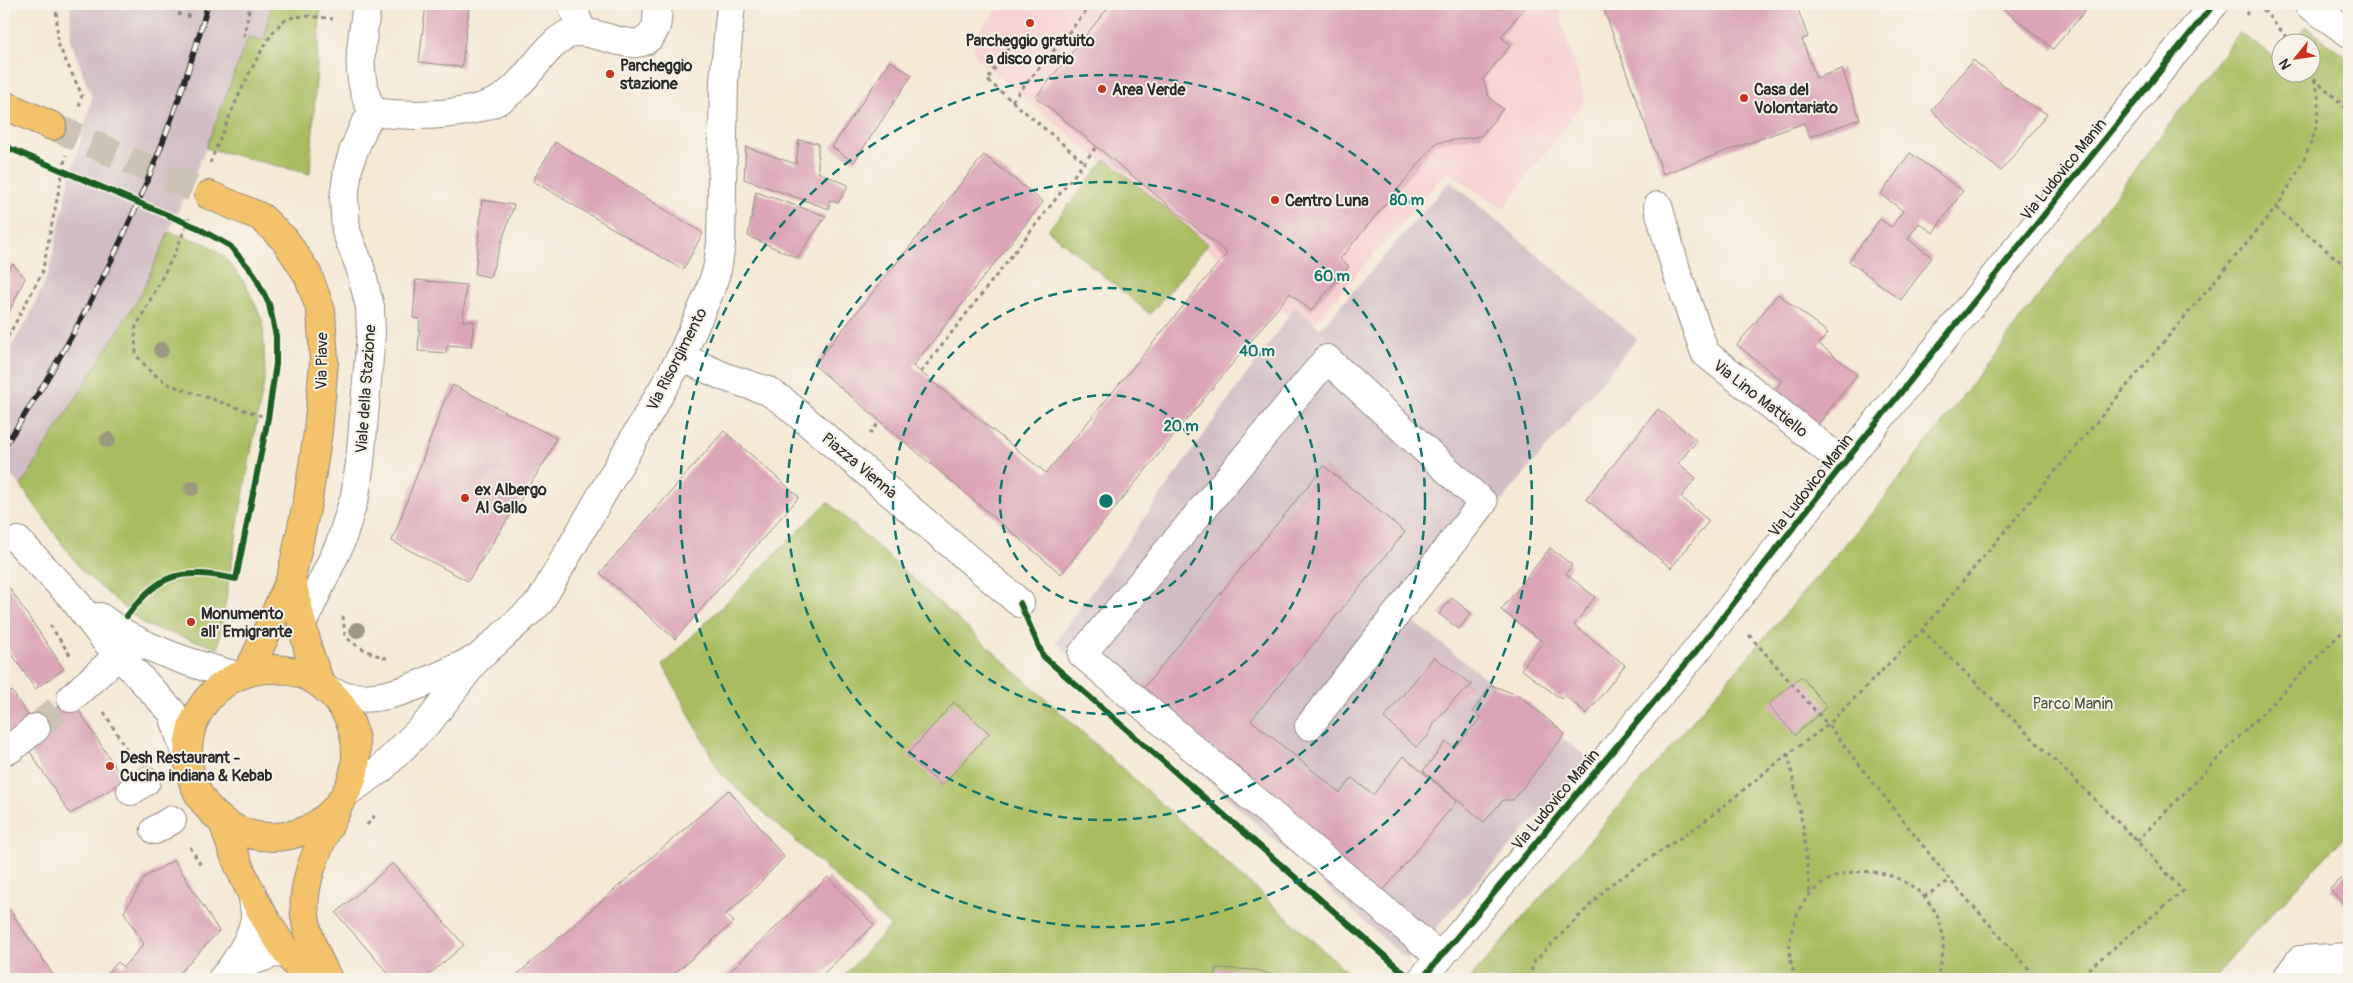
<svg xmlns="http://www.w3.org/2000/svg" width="2353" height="983" viewBox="0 0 2353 983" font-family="Pangolin,sans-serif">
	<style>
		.built { fill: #f7cfd0 }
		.industrial { fill: #d2bdc5 }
		.green { fill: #a9bd61; stroke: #6a7446 }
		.building { fill: #dba5b7 }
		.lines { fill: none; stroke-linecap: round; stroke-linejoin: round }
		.minor-tunnel { stroke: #cdc3b4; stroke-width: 28; stroke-dasharray: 28 14; stroke-linecap: butt }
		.major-tunnel { stroke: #cdc3b4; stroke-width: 28; stroke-dasharray: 28 14; stroke-linecap: butt }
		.minor-casing { stroke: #908a80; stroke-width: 30 }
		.major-casing { stroke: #908a80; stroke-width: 30 }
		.path { stroke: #908a80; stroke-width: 3; stroke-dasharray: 4 4; stroke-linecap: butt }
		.minor { stroke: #fff; stroke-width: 28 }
		.major { stroke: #f3c26a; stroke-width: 28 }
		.rail-casing { stroke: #2b2b2b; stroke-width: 5.5 }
		.rail { stroke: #f7f3e8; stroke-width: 4; stroke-dasharray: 11; stroke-linecap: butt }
		.cycleway-casing { stroke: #f7f3e8; stroke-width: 9 }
		.cycleway { stroke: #1b5e20; stroke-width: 6 }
		.tree { fill: #9b9981 }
		.ring { fill: none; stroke: #0f766e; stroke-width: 2.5; stroke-dasharray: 9 6 }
		.poi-dot { fill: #c8321e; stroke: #f7f3e8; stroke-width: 2 }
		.labels { text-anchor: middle; stroke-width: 4; stroke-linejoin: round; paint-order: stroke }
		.poi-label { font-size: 16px; font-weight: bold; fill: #2b2b2b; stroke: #f7f3e8; text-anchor: start }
		.street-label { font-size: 16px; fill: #2b2b2b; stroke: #f7f3e8 }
		.park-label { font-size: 16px; fill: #51573b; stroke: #f7f3e8 }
		.centre { fill: #0f766e; stroke: #f7f3e8; stroke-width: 2.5 }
		.ring-label { font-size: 15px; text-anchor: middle; font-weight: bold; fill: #0f766e; stroke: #f7f3e8; stroke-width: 4; stroke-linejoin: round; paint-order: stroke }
	</style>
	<rect width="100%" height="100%" fill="#f7f3e8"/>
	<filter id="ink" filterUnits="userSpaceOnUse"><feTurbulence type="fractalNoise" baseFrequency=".02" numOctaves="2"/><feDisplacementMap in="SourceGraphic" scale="10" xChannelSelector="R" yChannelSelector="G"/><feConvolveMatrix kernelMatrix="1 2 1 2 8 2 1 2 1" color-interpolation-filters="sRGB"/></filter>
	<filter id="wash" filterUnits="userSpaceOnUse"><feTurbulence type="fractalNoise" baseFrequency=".0096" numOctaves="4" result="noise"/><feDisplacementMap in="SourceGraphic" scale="20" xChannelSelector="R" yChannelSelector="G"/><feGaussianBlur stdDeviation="1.12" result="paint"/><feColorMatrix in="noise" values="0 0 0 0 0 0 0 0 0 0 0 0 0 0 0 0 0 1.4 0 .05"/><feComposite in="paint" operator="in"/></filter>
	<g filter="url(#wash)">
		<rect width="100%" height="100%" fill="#f6e9d6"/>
		<polygon class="built" points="1001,4 1565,4 1560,17 1585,100 1503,209 1447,171 1307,331 975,57 973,39"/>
		<g class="industrial">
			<polygon points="70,4 271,4 264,40 247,38 206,148 141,294 21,486 4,469 4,358 28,319 49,272 67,190 92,98 71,42"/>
			<polygon points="1450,181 1637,339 1406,616 1589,759 1407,960 1056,642 1295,307 1320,329"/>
		</g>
		<g class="green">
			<polygon points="271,4 321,4 310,174 206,148 248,37 264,40"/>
			<polygon points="2305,26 2349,59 2349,832 2239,948 2214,979 1470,979 1884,499 2239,33 2280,60 2280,72 2310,72 2310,42 2294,42"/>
			<polygon points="1106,159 1208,244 1150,314 1048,230"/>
			<polygon points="169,232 207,244 225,258 245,283 263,322 265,376 239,518 218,648 145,625 82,571 21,486 141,294"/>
			<polygon points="828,502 1355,979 841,979 890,926 721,774 663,665"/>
		</g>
		<g id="blocks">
			<g class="building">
				<polygon points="426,4 469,4 462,67 419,62"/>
				<polygon points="1111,4 1528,4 1501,37 1511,45 1483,79 1489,97 1503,109 1481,136 1436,143 1340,259 1349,266 1311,311 1290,293 1061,574 814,365 984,155 1043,202 913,366 1046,473 1227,253 1036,97"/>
				<polygon points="1602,4 1796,4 1808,37 1802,39 1816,78 1842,69 1860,119 1809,137 1804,123 1663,174"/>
				<polygon points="1998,4 2091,4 2053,49"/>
				<polygon points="1973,60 2017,96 2047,114 2001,171 1958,137 1932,110"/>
				<polygon points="890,61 912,75 854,162 832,147"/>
				<polygon points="799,140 818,143 818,172 848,185 838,203 829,200 829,209 744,179 746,147 796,164"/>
				<polygon points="555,142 703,233 683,270 533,181"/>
				<polygon points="1910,153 1963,191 1933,233 1919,223 1908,239 1932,257 1901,300 1849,261 1880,219 1891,227 1903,211 1881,194"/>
				<polygon points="756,192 826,216 797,258 748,236"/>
				<polygon points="482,200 514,205 490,277 475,274"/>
				<polygon points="13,264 25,278 4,324 4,272"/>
				<polygon points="416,280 466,285 463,321 474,321 471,347 447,345 446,353 418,351 420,319 413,318"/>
				<polygon points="1778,294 1828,333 1819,344 1857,374 1814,430 1770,396 1782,381 1737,345"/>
				<polygon points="453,385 556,438 549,455 468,581 392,541 444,402"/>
				<polygon points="1658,409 1697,441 1678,463 1696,478 1681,497 1709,521 1671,568 1586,499"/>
				<polygon points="724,431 799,497 675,639 600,573"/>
				<polygon points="1324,466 1405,532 1251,720 1340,793 1352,778 1373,795 1403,756 1457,801 1378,897 1243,786 1250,777 1143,689"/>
				<polygon points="1550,548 1572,565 1566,574 1595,597 1574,625 1625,665 1587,714 1564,695 1561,699 1521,669 1543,642 1501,610"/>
				<polygon points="4,580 64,669 35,689 4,642"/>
				<polygon points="1452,598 1471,613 1459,629 1439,614"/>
				<polygon points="1434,657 1472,685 1455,699 1435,722 1428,736 1416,747 1384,718"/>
				<polygon points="1801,676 1827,707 1795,735 1768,705"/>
				<polygon points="1491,685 1520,696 1565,734 1513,800 1503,800 1484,822 1423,771 1446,742 1454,748 1481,718 1473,711"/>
				<polygon points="12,691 33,724 71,698 124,781 70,814 27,747 4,744 4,696"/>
				<polygon points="954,702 989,733 942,786 907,755"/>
				<polygon points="729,790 784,857 757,886 726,914 734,922 668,979 512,979"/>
				<polygon points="174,860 219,931 174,979 102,979 118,962 123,967 144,944 124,912 145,877"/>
				<polygon points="393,863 464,945 424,979 393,979 336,913"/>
				<polygon points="2349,870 2349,910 2330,889"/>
				<polygon points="828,877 874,925 818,979 722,979"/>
				<polygon points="4,901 56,979 4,979"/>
				<polygon points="1216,968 1256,970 1273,975 1273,979 1215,979"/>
			</g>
		</g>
	</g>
	<g filter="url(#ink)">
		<use href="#blocks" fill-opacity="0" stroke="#908a80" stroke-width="1"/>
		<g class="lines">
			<polyline class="minor-tunnel" points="36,728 71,698"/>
			<polyline class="major-tunnel" points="52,126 209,195"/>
			<defs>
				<g id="minor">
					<path d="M367,4C362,42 353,76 373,112"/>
					<polyline points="572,4 581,30"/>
					<polyline points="2308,4 2349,33"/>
					<path d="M373,112C409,117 481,118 509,93C528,78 547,44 568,34C592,22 643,66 656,26C658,20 657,11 658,4"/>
					<polyline points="1658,206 1677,273 1705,353 1844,463"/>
					<polyline points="681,357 725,377 768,391 783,401 1020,603"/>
					<polyline points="18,541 72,597 105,640 172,712 189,764"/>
					<path d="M100,617C140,648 188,663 237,676"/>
					<polyline points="302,624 340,544 355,496 360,463 371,334 370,307 360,267 346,231 344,198 348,169 353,152 364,126 373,112"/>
					<path d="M327,690C375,713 431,679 474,660"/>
					<polyline points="71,698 119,655 131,641"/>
					<polyline points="1309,726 1483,503 1327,359 1082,654 1440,957"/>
					<polyline points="10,749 36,728"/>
					<polyline points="131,791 146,781"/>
					<polyline points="346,793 381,769 431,719 476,660 540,602 681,357 709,293 717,270 721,244 724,80 731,4"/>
					<polyline points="155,830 172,820"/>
					<polyline points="232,968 274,953 288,954"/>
					<path d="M222,979C235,965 253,936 255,917C255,909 253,900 252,893"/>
					<polyline points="1422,979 1693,655 1844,463 2214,4"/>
					<polyline points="2286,979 2300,960 2349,957"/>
				</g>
				<g id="major">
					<polyline points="4,105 52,126"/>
					<polyline points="209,195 261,217 285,240 308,275 321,311 324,361 318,432 308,499 291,578 255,658 246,673"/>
					<polyline points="291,578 309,653 320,683"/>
					<circle cx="272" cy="753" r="84"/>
					<path d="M223,822C240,878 270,933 307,979"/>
					<path d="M328,979C319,961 309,942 306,922C298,884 321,842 337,809"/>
				</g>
			</defs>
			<use href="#minor" class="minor-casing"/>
			<use href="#major" class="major-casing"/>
			<g class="path">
				<polyline points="56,4 58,44 82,95 79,107"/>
				<polyline points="2258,4 2291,42"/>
				<polyline points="2246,15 2255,4"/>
				<polyline points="179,16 181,4"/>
				<polyline points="188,18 191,4"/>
				<polyline points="244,37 250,4"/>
				<polyline points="1013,41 987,80 1083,161"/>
				<polyline points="2314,78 2349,111"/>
				<polyline points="1012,101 1092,4"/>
				<path d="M210,163C223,132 260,38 284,21C294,13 321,17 333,19"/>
				<polyline points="2276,208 2349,269"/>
				<polyline points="189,218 176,251 135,329 136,355 151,372 170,385 268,418"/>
				<polyline points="4,344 42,273 66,155"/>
				<polyline points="921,372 1097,146"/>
				<polyline points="870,434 880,421"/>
				<path d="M343,616L345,636C357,648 374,655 390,659"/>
				<polyline points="50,625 70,655"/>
				<polyline points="1922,630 2137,841 2183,891 2076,979"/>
				<polyline points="1749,635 1828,725 1950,880 2038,979"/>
				<polyline points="104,712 129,754"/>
				<polyline points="1788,754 1803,827 1810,894"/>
				<polyline points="367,825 376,814"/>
				<polyline points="2137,841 2349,625"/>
				<polyline points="190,847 202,867"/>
				<polyline points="1924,897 1950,880"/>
				<path d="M1530,979L1533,963L1610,885L1701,824L1788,754L1828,725L1922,630L2276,208C2298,172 2336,115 2310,72"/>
				<polyline points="1614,979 1646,975 1717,979"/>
				<path d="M1797,979C1788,962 1788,941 1794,923C1825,827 1978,876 1936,979"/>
			</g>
			<use href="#minor" class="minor"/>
			<use href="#major" class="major"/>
			<defs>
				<path id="rail" d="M4,447C96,308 164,165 208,4"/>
			</defs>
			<use href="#rail" class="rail-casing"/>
			<use href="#rail" class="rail"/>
			<defs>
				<g id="cycleway">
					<path d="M4,146L196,227L230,246L254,274L269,304L276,336V364L268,418L236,579C182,569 162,570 127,616"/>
					<polyline points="1020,603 1043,656 1404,973"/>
					<polyline points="1422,979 1693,655 1844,463 2214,4"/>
				</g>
			</defs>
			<use href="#cycleway" class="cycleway-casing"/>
			<use href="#cycleway" class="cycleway"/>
		</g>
		<g class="tree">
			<circle cx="161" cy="350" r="8"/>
			<circle cx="108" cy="440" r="8"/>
			<circle cx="192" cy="488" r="8"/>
			<circle cx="357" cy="630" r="8"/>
		</g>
	</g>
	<g class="ring">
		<circle cx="1106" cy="501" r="106"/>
		<circle cx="1106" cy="501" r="213"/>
		<circle cx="1106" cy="501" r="319"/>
		<circle cx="1106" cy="501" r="426"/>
	</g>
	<g class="poi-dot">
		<circle cx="1030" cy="23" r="5"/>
		<circle cx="610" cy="74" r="5"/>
		<circle cx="1102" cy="89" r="5"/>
		<circle cx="1744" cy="98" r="5"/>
		<circle cx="1275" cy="200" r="5"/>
		<circle cx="465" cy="498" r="5"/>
		<circle cx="191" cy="622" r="5"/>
		<circle cx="110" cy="766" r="5"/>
	</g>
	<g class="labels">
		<g class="poi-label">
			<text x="1030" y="46" text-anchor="middle">Parcheggio gratuito<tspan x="1030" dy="18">a disco orario</tspan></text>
			<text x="620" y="71">Parcheggio<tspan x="620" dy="18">stazione</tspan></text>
			<text x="1112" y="95">Area Verde</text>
			<text x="1754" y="95">Casa del<tspan x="1754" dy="18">Volontariato</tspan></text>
			<text x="1285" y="206">Centro Luna</text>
			<text x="475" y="495">ex Albergo<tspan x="475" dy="18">Al Gallo</tspan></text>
			<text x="201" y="619">Monumento<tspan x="201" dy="18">all' Emigrante</tspan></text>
			<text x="120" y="763">Desh Restaurant -<tspan x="120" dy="18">Cucina indiana &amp; Kebab</tspan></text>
		</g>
		<g class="street-label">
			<text transform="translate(2063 169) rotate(-51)" y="6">Via Ludovico Manin</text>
			<text transform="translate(676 359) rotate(-63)" y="6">Via Risorgimento</text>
			<text transform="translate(321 361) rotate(-89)" y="6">Via Piave</text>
			<text transform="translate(365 389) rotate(-86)" y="6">Viale della Stazione</text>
			<text transform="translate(1761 398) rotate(38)" y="6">Via Lino Mattiello</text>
			<text transform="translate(860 465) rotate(40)" y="6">Piazza Vienna</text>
			<text transform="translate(1810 485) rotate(-52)" y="6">Via Ludovico Manin</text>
			<text transform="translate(1555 799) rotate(-50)" y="6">Via Ludovico Manin</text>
		</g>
		<g class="park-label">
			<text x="2073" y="709">Parco Manin</text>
		</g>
	</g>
	<circle cx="1106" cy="501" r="8" class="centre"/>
	<g class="ring-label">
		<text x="1407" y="205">80 m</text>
		<text x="1332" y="281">60 m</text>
		<text x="1257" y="356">40 m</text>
		<text x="1181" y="431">20 m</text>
	</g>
	<rect width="2353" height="983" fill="none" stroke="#f7f3e8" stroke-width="20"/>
	<g transform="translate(2296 58) rotate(240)"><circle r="24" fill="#f7f3e8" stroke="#a5a39c"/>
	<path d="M0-4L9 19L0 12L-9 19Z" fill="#c8321e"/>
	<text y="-8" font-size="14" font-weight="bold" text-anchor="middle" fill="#2b2b2b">N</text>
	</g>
</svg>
